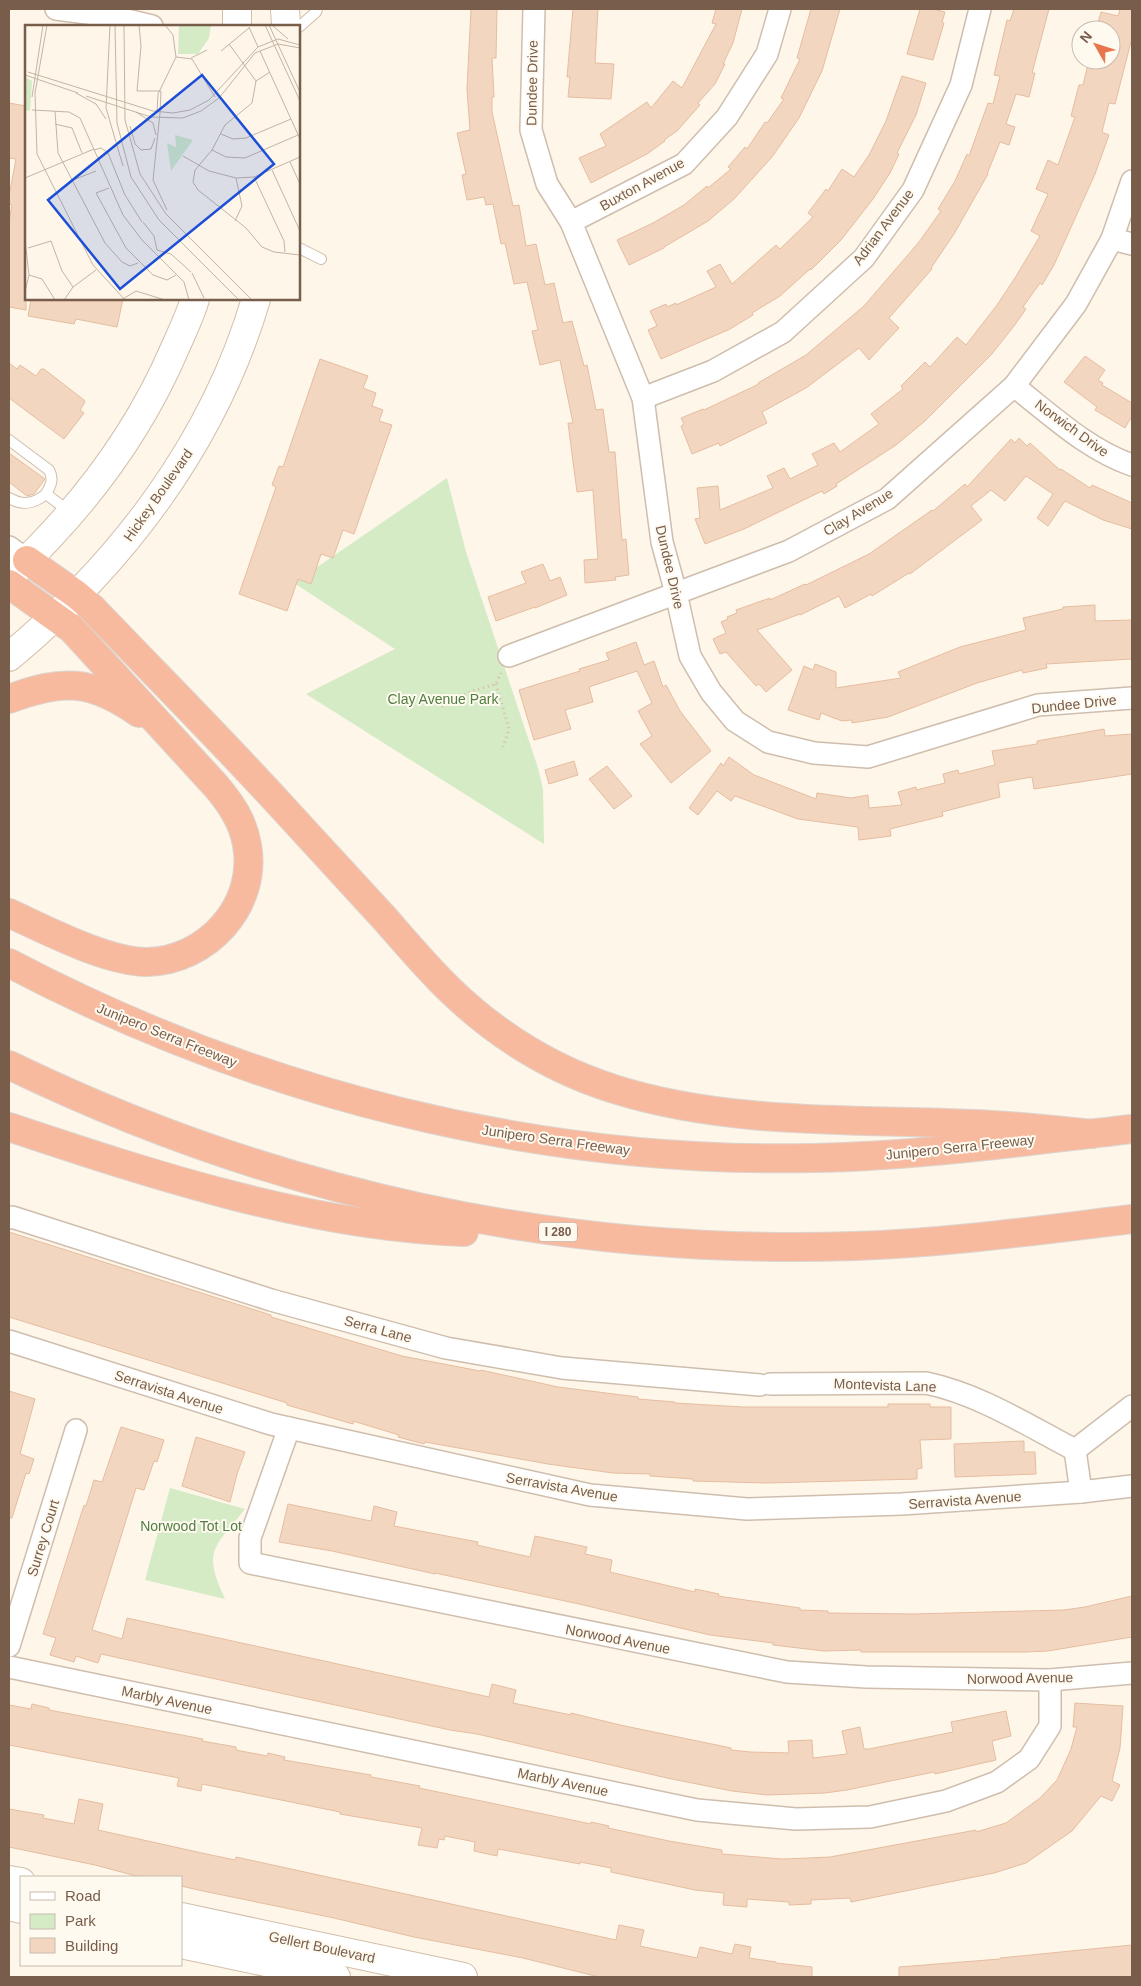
<svg xmlns="http://www.w3.org/2000/svg" width="1141" height="1986" viewBox="0 0 1141 1986" font-family="Arial,sans-serif">
	<style>
		.green { fill: #d4ebc6 }
		.building { fill: #f3d6c0; stroke: #e6bda0 }
		.lines { fill: none; stroke-linecap: round; stroke-linejoin: round }
		.service-casing { stroke: #cfbead; stroke-width: 12 }
		.minor-casing { stroke: #cfbead; stroke-width: 24 }
		.secondary-casing { stroke: #d2bfab; stroke-width: 30 }
		.motorway-casing { stroke: #dcd5d0; stroke-width: 30 }
		.path { stroke: #d9b9a2; stroke-width: 3; stroke-dasharray: 1 4; stroke-linecap: butt }
		.service { stroke: #fff; stroke-width: 10 }
		.minor { stroke: #fff; stroke-width: 21 }
		.secondary { stroke: #fff; stroke-width: 28 }
		.motorway { stroke: #f8ba9f; stroke-width: 28 }
		.labels { text-anchor: middle; stroke-width: 4; stroke-linejoin: round; paint-order: stroke }
		.shield { fill: #fffaf0; stroke: #a08c7c; stroke-width: 1 }
		.shield-label { font-size: 12px; font-weight: bold; fill: #785d4b }
		.street-label { font-size: 14px; fill: #785d4b; stroke: #fffaf0 }
		.park-label { font-size: 14px; fill: #527e42; stroke: #fffaf0 }
		.inset-road { fill: none; stroke: #c4b4a5; stroke-width: 1 }
		.view { fill: #1d4ed8; fill-opacity: 0.15; stroke: #1d4ed8; stroke-width: 2.5 }
		.inset-edge { fill: none; stroke: #785d4b; stroke-width: 2.5 }
	</style>
	<rect width="100%" height="100%" fill="#fdf6e9"/>
	<g class="green">
		<polygon points="447,478 466,552 538,768 543,789 544,844 306,694 395,649 294,583"/>
		<path d="M170,1488L245,1509C214,1548 202,1550 225,1599L145,1580Z"/>
	</g>
	<g class="building">
		<polygon points="471,9 497,9 496,58 492,58 494,97 492,97 492,112 513,206 519,205 526,246 536,244 545,285 554,283 563,323 572,321 584,366 587,365 596,410 603,409 609,452 615,452 622,540 626,539 629,575 615,577 616,580 585,583 584,560 598,559 593,490 577,492 568,423 573,423 560,360 540,365 532,331 538,330 527,282 514,284 505,243 501,244 493,204 486,205 484,197 467,200 462,175 466,174 457,133 470,130 467,89"/>
		<polygon points="573,9 598,9 595,63 614,64 611,99 568,97 570,77 567,77"/>
		<polygon points="716,9 742,9 733,43 723,64 725,64 715,84 698,103 700,105 677,131 664,140 665,141 647,154 591,183 579,158 606,146 600,134 647,102 651,108 673,81 682,88 716,24 712,23"/>
		<polygon points="811,9 840,9 822,71 799,118 772,157 734,199 708,221 664,247 664,248 629,265 617,240 653,223 684,205 707,186 708,188 731,169 728,167 745,147 747,149 765,122 767,123 784,99 781,98 800,59 797,58"/>
		<polygon points="920,9 933,9 945,12 942,22 944,23 933,60 907,54"/>
		<polygon points="1014,9 1049,9 1032,73 1035,73 1029,97 1016,94 1006,124 1015,127 1009,145 1000,142 987,174 988,174 954,234 931,268 932,269 889,318 899,328 869,360 859,348 806,388 762,412 767,423 720,446 719,443 692,454 681,426 684,424 681,418 703,409 704,410 759,384 758,383 806,355 864,306 919,242 941,211 938,209 955,181 967,154 969,156 988,103 993,104 1000,76 994,75 1007,20 1010,21"/>
		<polygon points="1120,9 1132,9 1132,38 1115,104 1109,103 1102,132 1109,135 1095,174 1054,265 1042,285 1040,283 1023,307 1026,309 1014,326 991,355 925,421 896,445 836,484 837,486 824,494 822,491 744,529 705,544 695,519 700,518 697,488 718,486 720,510 773,488 767,476 784,468 790,479 818,465 812,454 834,443 840,452 879,424 871,414 903,389 901,386 925,362 930,367 957,337 966,345 997,305 1015,278 1040,236 1031,231 1048,194 1036,189 1048,160 1058,165 1075,117 1071,116 1079,85 1083,85 1089,60 1111,60 1111,30 1096,30 1101,12 1118,16"/>
		<polygon points="902,76 926,83 916,115 897,153 899,154 890,173 873,199 841,240 811,270 810,269 780,296 752,313 753,315 730,329 661,359 648,330 657,326 650,311 666,304 667,307 676,303 676,305 716,287 707,271 720,264 732,284 776,245 780,249 813,217 808,213 826,189 828,191 842,169 854,177 869,155 886,121"/>
		<polygon points="9,103 26,106 26,310 9,307 9,222 12,205 9,204 9,196 16,159 9,158"/>
		<polygon points="31,299 123,299 117,327 76,319 74,324 28,316"/>
		<polygon points="1085,356 1105,370 1098,380 1103,383 1102,385 1132,403 1132,416 1125,428 1095,410 1097,407 1064,382"/>
		<polygon points="320,359 368,376 363,388 376,393 372,406 383,410 379,421 392,425 354,534 343,530 333,558 321,554 311,584 298,579 287,611 239,594 276,487 272,485 279,466 283,467"/>
		<polygon points="9,363 17,369 20,365 36,376 41,369 44,369 84,400 85,402 80,410 84,413 64,439 9,398"/>
		<polygon points="1019,438 1027,446 1030,443 1060,470 1061,469 1090,488 1092,485 1132,503 1132,529 1103,520 1065,501 1048,526 1037,518 1053,494 1026,476 1005,501 991,490 971,506 982,520 910,574 909,573 872,596 871,594 845,608 839,596 800,615 800,614 757,630 792,670 766,692 759,684 756,686 726,652 720,654 713,639 726,633 721,622 728,619 727,617 737,613 736,610 770,598 770,600 805,584 806,585 869,554 932,510 933,511 965,484 967,487 1011,439 1015,443"/>
		<polygon points="9,453 45,479 34,494 27,496 9,482"/>
		<polygon points="543,564 550,581 560,577 567,595 535,608 535,607 496,621 488,597 526,583 521,572"/>
		<polygon points="1095,605 1095,621 1132,620 1132,659 1046,664 1047,668 1023,673 1022,670 977,683 888,717 852,723 852,720 842,721 821,713 819,720 788,710 804,666 813,670 815,664 836,672 836,688 901,678 898,672 960,647 1026,630 1023,618 1063,609 1063,607"/>
		<polygon points="636,642 644,665 654,661 663,687 666,685 680,711 711,751 671,783 640,744 652,736 638,711 652,703 637,671 589,687 593,702 565,710 571,729 534,740 519,690 580,671 579,669 609,660 606,653"/>
		<polygon points="1104,729 1105,736 1132,734 1132,774 1034,789 1032,777 998,783 1000,797 942,812 943,816 890,829 891,836 859,840 858,827 798,819 735,796 731,801 717,791 698,815 689,808 721,763 723,766 729,757 754,775 816,799 817,793 851,798 868,795 869,808 902,805 898,792 916,787 916,790 945,783 943,774 958,770 959,774 995,765 992,751 1037,744 1037,741"/>
		<polygon points="574,761 578,775 549,784 545,770"/>
		<polygon points="607,766 632,796 614,809 589,779"/>
		<polygon points="9,1232 271,1315 271,1317 402,1356 480,1371 481,1370 558,1387 638,1397 638,1399 675,1402 675,1403 743,1407 888,1407 888,1404 930,1404 930,1407 951,1407 951,1439 920,1440 922,1468 917,1469 917,1479 767,1483 693,1481 693,1479 650,1476 650,1474 613,1473 548,1464 425,1442 424,1444 398,1437 399,1435 353,1421 353,1424 287,1405 287,1403 9,1317"/>
		<polygon points="9,1391 35,1399 20,1454 34,1459 29,1474 26,1473 12,1518 9,1518"/>
		<polygon points="121,1427 164,1440 157,1462 154,1461 144,1490 136,1488 92,1630 122,1639 127,1618 489,1697 492,1684 516,1690 513,1703 571,1715 571,1713 620,1725 731,1748 731,1750 751,1752 789,1753 788,1741 812,1740 813,1758 847,1754 842,1731 860,1727 864,1749 869,1749 953,1732 951,1722 1006,1711 1011,1736 992,1741 996,1760 935,1774 934,1772 847,1790 825,1793 767,1795 732,1791 667,1778 477,1734 450,1730 101,1654 98,1663 76,1656 74,1662 50,1655 56,1638 43,1634 50,1612 84,1505 86,1506 94,1480 102,1482"/>
		<polygon points="196,1437 245,1452 237,1474 230,1502 182,1486"/>
		<polygon points="1024,1441 1024,1452 1035,1452 1036,1474 955,1477 954,1444"/>
		<polygon points="288,1504 371,1521 374,1506 397,1512 394,1526 478,1542 477,1545 530,1557 535,1536 587,1547 585,1554 612,1560 610,1572 695,1592 695,1589 719,1594 718,1596 800,1608 800,1610 828,1611 828,1613 913,1614 1064,1610 1085,1607 1132,1596 1132,1637 1048,1651 1025,1652 861,1652 861,1650 824,1651 773,1645 773,1643 710,1635 579,1604 435,1573 435,1574 332,1551 279,1542"/>
		<polygon points="1075,1703 1123,1706 1120,1748 1112,1781 1120,1785 1112,1801 1101,1796 1072,1831 1026,1863 994,1873 851,1902 850,1898 811,1900 811,1904 789,1905 789,1902 747,1899 747,1907 723,1905 724,1893 695,1890 611,1872 611,1868 580,1862 580,1864 498,1849 497,1856 474,1851 475,1842 445,1836 444,1840 439,1839 437,1848 418,1845 422,1828 340,1814 340,1812 286,1801 202,1784 201,1791 177,1786 179,1778 9,1745 9,1705 31,1709 32,1704 49,1708 49,1710 203,1739 202,1741 236,1747 236,1750 267,1756 268,1753 285,1757 284,1760 371,1775 371,1777 420,1786 419,1788 591,1824 591,1822 609,1826 608,1828 669,1841 722,1850 722,1854 782,1859 808,1858 830,1857 976,1830 976,1832 1006,1823 1040,1798 1057,1780 1071,1749 1077,1727 1073,1727"/>
		<polygon points="79,1799 103,1804 98,1830 211,1855 235,1860 236,1857 616,1940 619,1925 644,1930 640,1946 697,1958 700,1947 732,1954 735,1944 751,1947 749,1958 776,1962 776,1963 812,1967 812,1977 599,1977 523,1958 414,1937 334,1918 203,1891 181,1886 181,1877 140,1877 95,1865 9,1847 9,1809 44,1815 43,1818 74,1824"/>
		<polygon points="1132,1945 1132,1977 899,1977 899,1967 1000,1959 1000,1958"/>
	</g>
	<g class="lines">
		<defs>
			<g id="service">
				<polyline points="299,27 316,12 317,9"/>
				<polyline points="299,248 321,259"/>
				<path d="M9,440L49,470C54,479 51,485 46,494L70,512"/>
				<path d="M9,498C23,506 34,504 46,494"/>
			</g>
			<g id="minor">
				<polyline points="56,9 110,16 152,26"/>
				<polyline points="534,9 531,130 547,184 571,222 643,398 662,542 676,593 690,656 711,692 735,721 768,742 814,753 868,757 1038,705 1132,698"/>
				<polyline points="571,222 684,164 727,117 767,54 780,9"/>
				<polyline points="1112,239 1132,244"/>
				<path d="M1014,386C1051,415 1088,450 1132,465"/>
				<polyline points="643,398 713,371 783,332 864,258 913,190 961,85 980,9"/>
				<polyline points="9,547 27,560"/>
				<polyline points="509,656 789,551 887,499 1014,386 1076,304 1112,239 1132,181"/>
				<polyline points="9,1218 12,1217 271,1300 446,1348 562,1368 760,1385"/>
				<polyline points="9,1341 271,1424 590,1495 747,1509 902,1504 1081,1492 1132,1486"/>
				<path d="M770,1384L926,1383C979,1394 1027,1425 1075,1450L1132,1406"/>
				<polyline points="289,1428 250,1538 250,1563 787,1672 866,1677 1050,1680 1132,1673"/>
				<polyline points="1075,1450 1081,1492"/>
				<polyline points="9,1646 76,1430"/>
				<polyline points="9,1667 697,1810 796,1819 870,1817 946,1801 997,1782 1029,1759 1050,1726 1050,1680"/>
			</g>
			<g id="secondary">
				<polyline points="237,9 237,26"/>
				<polyline points="285,9 286,26"/>
				<path d="M9,577C79,512 137,437 175,348C182,332 190,316 195,299"/>
				<path d="M9,657C122,563 214,442 256,299"/>
				<polyline points="9,1880 21,1882"/>
				<polyline points="9,1906 21,1909"/>
				<polyline points="181,1917 463,1977"/>
				<polyline points="181,1944 336,1977"/>
			</g>
			<g id="motorway">
				<path d="M27,560L77,595L93,609C157,676 222,741 284,809C318,846 352,883 386,920C407,944 428,969 451,991C497,1035 553,1070 614,1089C727,1125 856,1119 972,1124C1012,1125 1052,1130 1092,1134"/>
				<path d="M9,584L72,629L216,786C231,804 243,821 247,845C258,905 207,961 147,962C107,962 46,930 9,913"/>
				<path d="M9,699C62,679 91,679 139,713"/>
				<path d="M9,963C256,1093 534,1164 814,1158C921,1156 1026,1141 1132,1129"/>
				<path d="M9,1065C275,1194 560,1256 855,1246C948,1243 1040,1230 1132,1219"/>
				<path d="M9,1127C153,1175 311,1227 464,1232"/>
			</g>
		</defs>
		<use href="#service" class="service-casing"/>
		<use href="#minor" class="minor-casing"/>
		<use href="#secondary" class="secondary-casing"/>
		<use href="#motorway" class="motorway-casing"/>
		<g class="path">
			<polyline points="496,684 509,729 503,747"/>
			<polyline points="442,706 472,691 496,684 501,673"/>
		</g>
		<use href="#service" class="service"/>
		<use href="#minor" class="minor"/>
		<use href="#secondary" class="secondary"/>
		<use href="#motorway" class="motorway"/>
	</g>
	<g class="labels">
		<rect class="shield" x="539" y="1222.5" width="38" height="19" rx="4"/>
		<g class="shield-label">
			<text x="558" y="1236">I 280</text>
		</g>
		<g class="street-label">
			<text transform="translate(532 83) rotate(-89)" y="5">Dundee Drive</text>
			<text transform="translate(642 184) rotate(-29)" y="5">Buxton Avenue</text>
			<text transform="translate(883 227) rotate(-53)" y="5">Adrian Avenue</text>
			<text transform="translate(1072 428) rotate(36)" y="5">Norwich Drive</text>
			<text transform="translate(158 495) rotate(-55)" y="5">Hickey Boulevard</text>
			<text transform="translate(858 512) rotate(-31)" y="5">Clay Avenue</text>
			<text transform="translate(670 567) rotate(77)" y="5">Dundee Drive</text>
			<text transform="translate(1074 704) rotate(-6)" y="5">Dundee Drive</text>
			<text transform="translate(167 1035) rotate(22)" y="5">Junipero Serra Freeway</text>
			<text transform="translate(556 1140) rotate(8)" y="5">Junipero Serra Freeway</text>
			<text transform="translate(960 1147) rotate(-6)" y="5">Junipero Serra Freeway</text>
			<text transform="translate(378 1329) rotate(15)" y="5">Serra Lane</text>
			<text transform="translate(885 1385) rotate(2)" y="5">Montevista Lane</text>
			<text transform="translate(169 1392) rotate(18)" y="5">Serravista Avenue</text>
			<text transform="translate(562 1487) rotate(10)" y="5">Serravista Avenue</text>
			<text transform="translate(965 1500) rotate(-4)" y="5">Serravista Avenue</text>
			<text transform="translate(43 1538) rotate(-73)" y="5">Surrey Court</text>
			<text transform="translate(618 1639) rotate(11)" y="5">Norwood Avenue</text>
			<text transform="translate(1020 1678) rotate(-1)" y="5">Norwood Avenue</text>
			<text transform="translate(167 1700) rotate(12)" y="5">Marbly Avenue</text>
			<text transform="translate(563 1782) rotate(12)" y="5">Marbly Avenue</text>
			<text transform="translate(322 1947) rotate(12)" y="5">Gellert Boulevard</text>
		</g>
		<g class="park-label">
			<text x="443" y="704">Clay Avenue Park</text>
			<text x="191" y="1531">Norwood Tot Lot</text>
		</g>
	</g>
	<g transform="translate(25 25)">
		<rect width="275" height="275" fill="#fdf6e9"/>
		<path d="M154,0H186L184,13L173,29H153ZM0,52L7,56L5,86L0,85ZM150,110L168,115L146,146L142,118L151,122Z" fill="#d4ebc6"/>
		<path class="inset-road" d="M22,0L10,68L12,129L68,240L100,275M85,0L81,83L98,141M90,0L92,98L106,152L134,195L214,275M99,0L100,95L115,149L141,189L227,275M114,0L116,21L112,66H136M240,0L275,76M244,0L275,67M247,0L263,14M224,2L233,22M204,19L231,56M196,26L224,3M235,26L275,114M151,32L167,34L190,72M166,33L182,25M3,47L128,86L148,88L165,85L184,75L233,22L253,14L275,20M245,47L231,56L227,78L200,100L187,125L170,145L168,157L173,165L221,203L237,222L249,227L275,230M0,50L53,68M51,68L71,79L81,94M61,71L126,92L158,93L176,86L194,73L230,28L253,19L275,23M7,72L18,0M7,85L44,87L55,93L98,190L117,215L159,257L164,275M30,86L33,128L80,218L97,237L105,241L113,238M111,87L128,98L131,110M132,87L133,69L151,32L148,10L140,0M135,88L136,66M135,88L128,155L142,185M30,99L47,103L57,128M105,101L110,119L116,125L126,124L130,113M196,109L208,114L221,113L266,94M69,125L76,123L83,128L100,170L117,197M187,125L201,132L220,133L273,110M158,131L184,146L211,153L229,152L275,132M265,137L275,159M247,145L275,206M229,152L259,216L260,227M0,153L69,124M48,155L71,146M84,163L71,168L101,223L128,250L142,255L151,250M210,196L217,181L211,153M118,197L129,211L132,225L146,229L166,247M0,215L4,250L0,267M3,223L26,216L37,246L48,262M167,248L179,273M4,250L17,254L30,275M39,275L48,262L71,245M96,275L111,266L140,275"/>
		<path class="view" d="M177,50L249,139L95,264L23,175Z"/>
		<rect width="275" height="275" class="inset-edge"/>
	</g>
	<rect width="1141" height="1986" fill="none" stroke="#785d4b" stroke-width="20"/>
	<rect x="20" y="1876" width="162" height="90" fill="#fffaf0" stroke="#c9bbae"/>
	<rect x="30" y="1892" width="25" height="8" fill="#ffffff" stroke="#c9bbae"/>
	<text x="65" y="1901" font-size="15" fill="#785d4b">Road</text>
	<rect x="30" y="1914" width="25" height="15" fill="#d4ebc6" stroke="#c9bbae"/>
	<text x="65" y="1926" font-size="15" fill="#785d4b">Park</text>
	<rect x="30" y="1938" width="25" height="15" fill="#f3d6c0" stroke="#c9bbae"/>
	<text x="65" y="1951" font-size="15" fill="#785d4b">Building</text>
	<g transform="translate(1096 45) rotate(309)"><circle r="24" fill="#fffaf0" stroke="#c9bbae"/>
	<path d="M0-4L9 19L0 12L-9 19Z" fill="#e8764c"/>
	<text y="-8" font-size="14" font-weight="bold" text-anchor="middle" fill="#785d4b">N</text>
	</g>
</svg>
